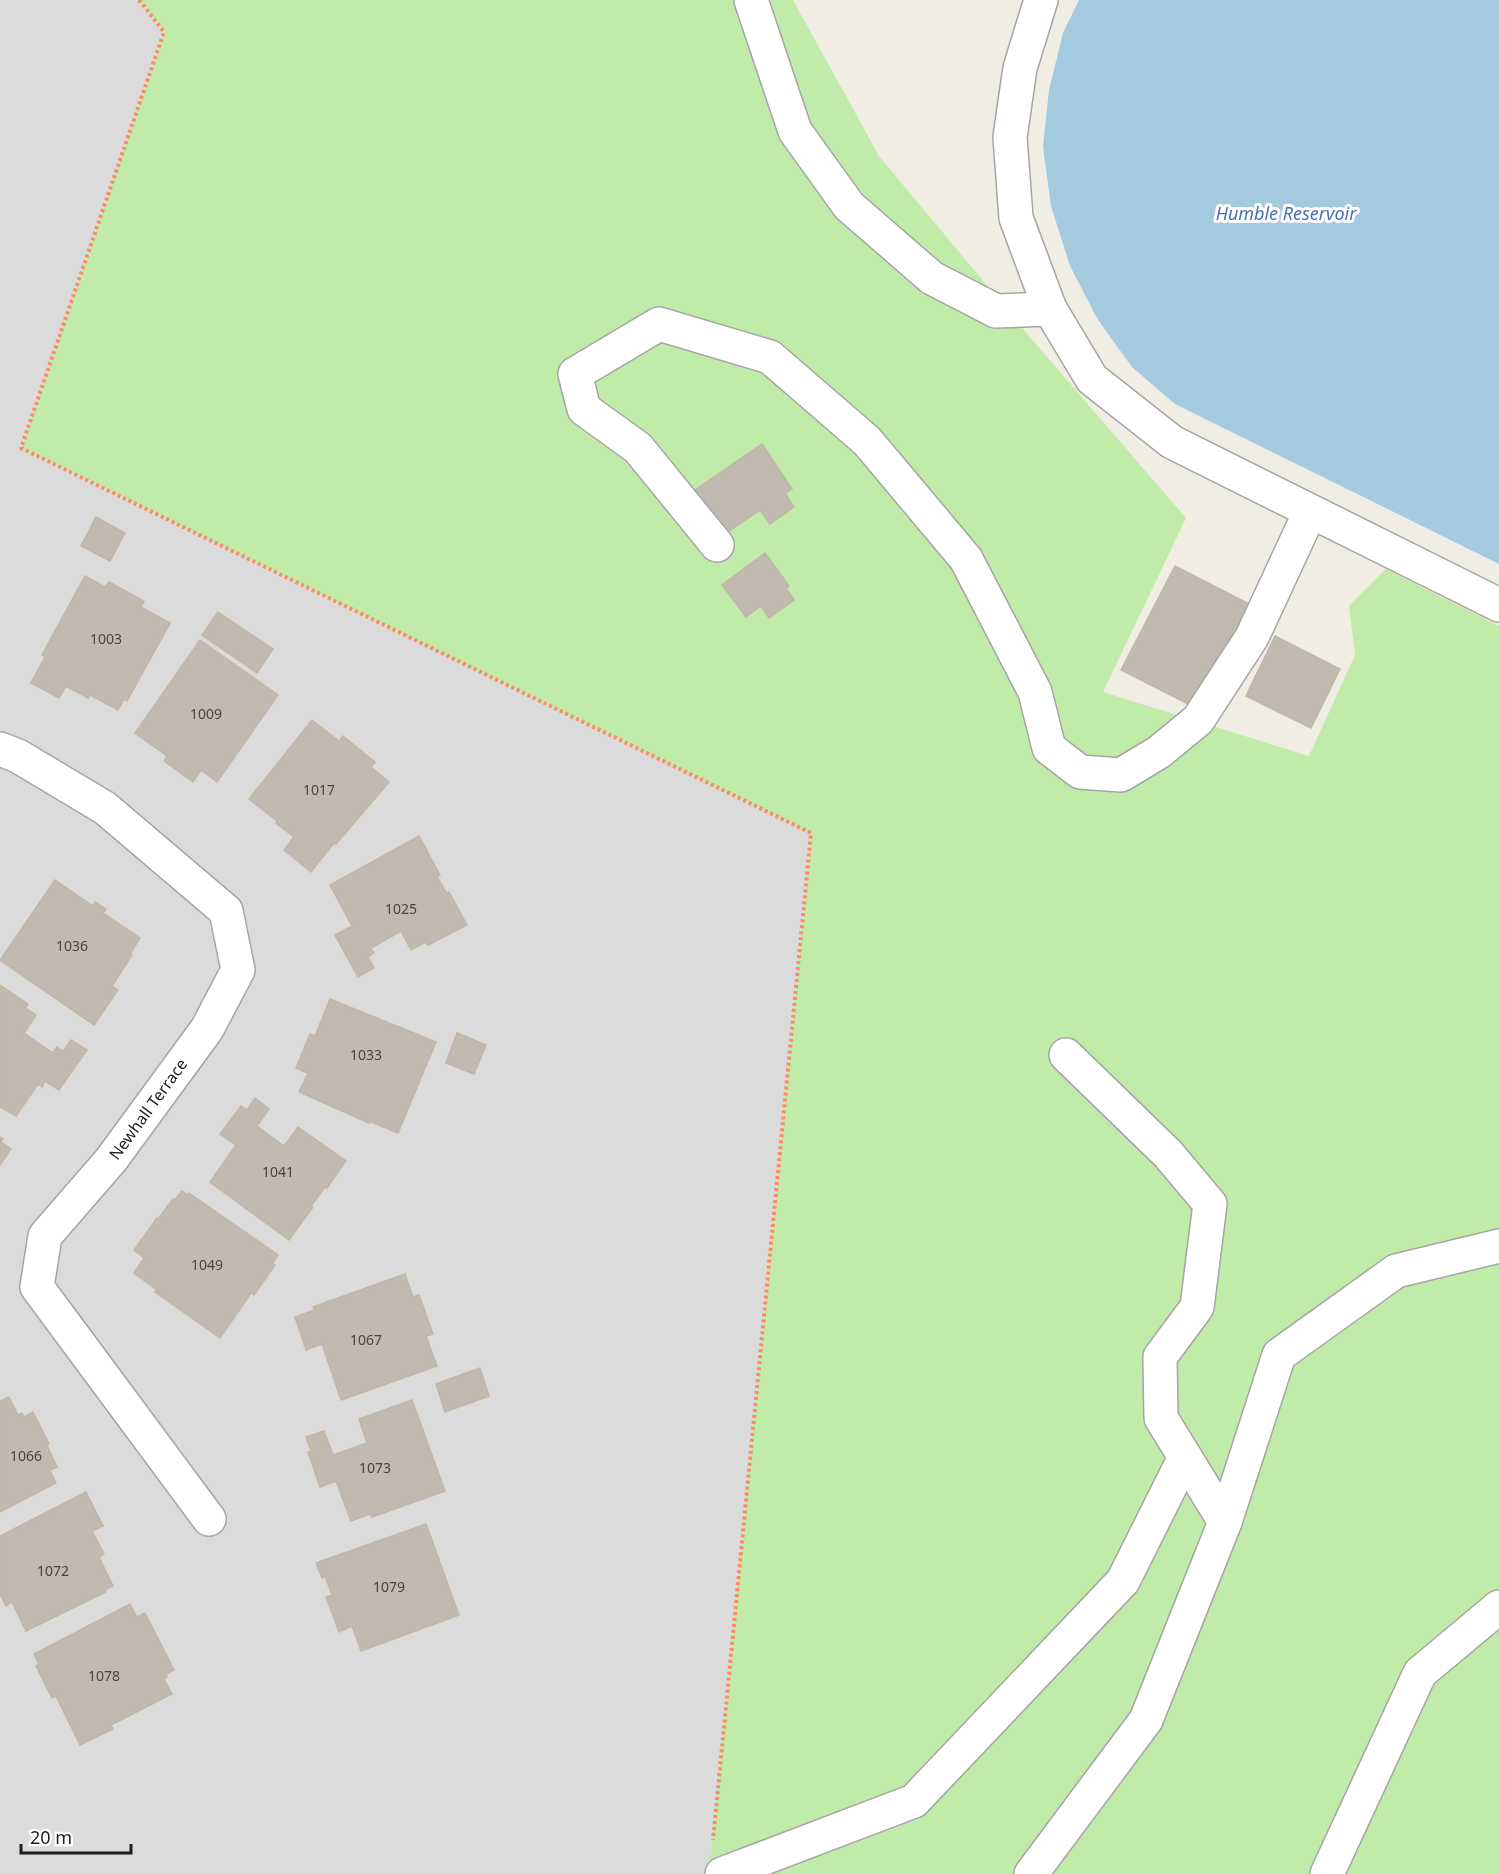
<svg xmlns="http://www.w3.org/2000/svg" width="1499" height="1874" viewBox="0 0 1499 1874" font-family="'Noto Sans',sans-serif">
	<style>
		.residential { fill: #dcdbdb }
		.grass { fill: #c1eba9 }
		.water { fill: #a3cade }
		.building { fill: #c0bab0; stroke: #c2b6a6; stroke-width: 1.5 }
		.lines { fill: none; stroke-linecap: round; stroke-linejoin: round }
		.minor-casing { stroke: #a5a5a5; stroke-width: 36 }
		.path { stroke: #fd8968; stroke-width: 4; stroke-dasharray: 3 3; stroke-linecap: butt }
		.minor { stroke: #fff; stroke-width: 33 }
		.labels { text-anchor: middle; stroke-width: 6; stroke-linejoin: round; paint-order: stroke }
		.number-label { font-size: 14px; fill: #464542 }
		.street-label { font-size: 16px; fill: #1e1e1e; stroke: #fff }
		.water-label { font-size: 18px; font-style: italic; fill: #4870b1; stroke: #fff }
	</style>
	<rect width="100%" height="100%" fill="#f0ede4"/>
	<polygon class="residential" points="0,0 139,0 164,32 21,448 811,833 709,1874 0,1874"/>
	<polygon class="grass" points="139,0 793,0 879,156 1035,343 1186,518 1103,692 1309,756 1355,655 1349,606 1386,569 1499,626 1499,1874 709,1874 811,834 21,448 164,32"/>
	<polygon class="water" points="1079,0 1499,0 1499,564 1175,404 1132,367 1098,320 1070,266 1051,206 1043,147 1049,90 1063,33"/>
	<g class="building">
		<polygon points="762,444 792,489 785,493 794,507 770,524 760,510 725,534 695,490"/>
		<polygon points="96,517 125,533 110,561 81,546"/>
		<polygon points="765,553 789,586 786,588 794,600 769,618 761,606 746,617 722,585"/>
		<polygon points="1175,566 1251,605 1198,709 1121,670"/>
		<polygon points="85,576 105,587 109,582 144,601 141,607 170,623 127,701 124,699 118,710 90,695 88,698 66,686 59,698 31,683 45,657 42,655"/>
		<polygon points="218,612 273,649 257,673 202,635"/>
		<polygon points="1275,636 1340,669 1311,728 1246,696"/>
		<polygon points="200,640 278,695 217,782 201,770 193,782 164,761 167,756 135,733"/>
		<polygon points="312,720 339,741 343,736 375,762 371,767 389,782 336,844 334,843 311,872 284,850 294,837 276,823 277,821 249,799"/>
		<polygon points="419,836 440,875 437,876 447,894 449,892 467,925 428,945 426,942 411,950 401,931 371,948 374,953 368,957 374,968 358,977 335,935 352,926 330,885"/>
		<polygon points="55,880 93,906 95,902 106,909 103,913 140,938 130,954 132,955 112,986 118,990 94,1025 0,960"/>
		<polygon points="0,985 28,1004 25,1008 36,1015 24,1033 53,1053 57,1047 63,1051 71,1040 87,1050 59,1090 45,1081 42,1087 38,1084 16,1116 0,1107"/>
		<polygon points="330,999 436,1042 398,1133 369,1121 369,1123 299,1092 308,1073 296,1068 310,1034 315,1036"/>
		<polygon points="457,1033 486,1045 474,1074 446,1063"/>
		<polygon points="255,1098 269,1109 257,1126 284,1146 298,1127 346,1161 327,1188 325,1187 311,1206 313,1207 289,1240 210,1182 236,1145 220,1134 241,1106 247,1110"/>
		<polygon points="0,1137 3,1139 1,1142 11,1149 0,1165"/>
		<polygon points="182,1191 188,1195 189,1193 278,1255 272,1264 275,1265 254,1295 251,1293 220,1338 155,1292 157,1290 134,1273 144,1258 134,1250 157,1218 158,1219 173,1199 175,1200"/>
		<polygon points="405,1274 413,1297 419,1295 433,1334 426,1336 437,1366 341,1400 322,1344 306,1350 295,1317 315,1310 313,1307"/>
		<polygon points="480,1368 489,1396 445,1412 436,1384"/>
		<polygon points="9,1397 18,1415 22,1413 24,1417 33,1412 49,1444 47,1445 57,1467 50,1470 56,1483 0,1512 0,1401"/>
		<polygon points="412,1400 445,1491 372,1517 370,1514 351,1521 336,1481 320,1487 308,1452 311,1451 306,1437 324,1431 333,1455 367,1443 359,1419"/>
		<polygon points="86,1492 103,1526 92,1531 104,1554 99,1557 113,1586 105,1590 106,1592 26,1631 12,1602 6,1606 0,1594 0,1536"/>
		<polygon points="426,1524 459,1615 361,1651 352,1626 339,1632 326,1597 332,1595 325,1576 322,1578 316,1563"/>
		<polygon points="130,1604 137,1617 145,1613 174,1670 166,1674 167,1677 164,1679 172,1694 111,1725 113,1729 80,1745 56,1696 52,1698 36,1666 39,1664 34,1654"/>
	</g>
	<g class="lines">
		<defs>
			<g id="minor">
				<polyline points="751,0 795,131 849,206 932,278 996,311 1050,309"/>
				<polyline points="1041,0 1020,68 1010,137 1016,218 1050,309 1092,379 1172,442 1499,605"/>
				<polyline points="717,545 638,448 584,409 575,374 659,324 770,357 867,441 966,559 1035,692 1049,748 1080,772 1121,775 1159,752 1198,720 1252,637 1310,512"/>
				<polyline points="0,749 18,756 105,808 226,911 238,970 207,1029 111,1160 45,1236 37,1287 209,1519"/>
				<polyline points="1066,1055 1168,1154 1210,1204 1197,1307 1160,1357 1161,1418 1225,1522"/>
				<polyline points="722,1874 914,1801 1123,1581 1185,1457"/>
				<polyline points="1031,1874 1146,1720 1225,1522 1279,1355 1396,1271 1499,1246"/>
				<polyline points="1327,1874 1420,1673 1499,1607"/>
			</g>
		</defs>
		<use href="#minor" class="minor-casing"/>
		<polyline class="path" points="139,0 164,32 21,448 811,833 713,1840"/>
		<use href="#minor" class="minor"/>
	</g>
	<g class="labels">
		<g class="number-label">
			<text x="106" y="644">1003</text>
			<text x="206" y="719">1009</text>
			<text x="319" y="795">1017</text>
			<text x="401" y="914">1025</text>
			<text x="72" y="951">1036</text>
			<text x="366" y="1060">1033</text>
			<text x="278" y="1177">1041</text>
			<text x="207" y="1270">1049</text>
			<text x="366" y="1345">1067</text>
			<text x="26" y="1461">1066</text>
			<text x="375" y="1473">1073</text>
			<text x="53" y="1576">1072</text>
			<text x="389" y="1592">1079</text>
			<text x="104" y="1681">1078</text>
		</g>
		<g class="street-label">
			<text transform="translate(148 1109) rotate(-54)" y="6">Newhall Terrace</text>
		</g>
		<g class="water-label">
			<text x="1286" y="220">Humble Reservoir</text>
		</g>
	</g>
	<path d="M21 1844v9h110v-9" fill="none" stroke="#1e1e1e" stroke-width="3"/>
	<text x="30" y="1844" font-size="18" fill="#1e1e1e" stroke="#ffffff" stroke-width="4.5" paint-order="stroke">20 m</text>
</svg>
